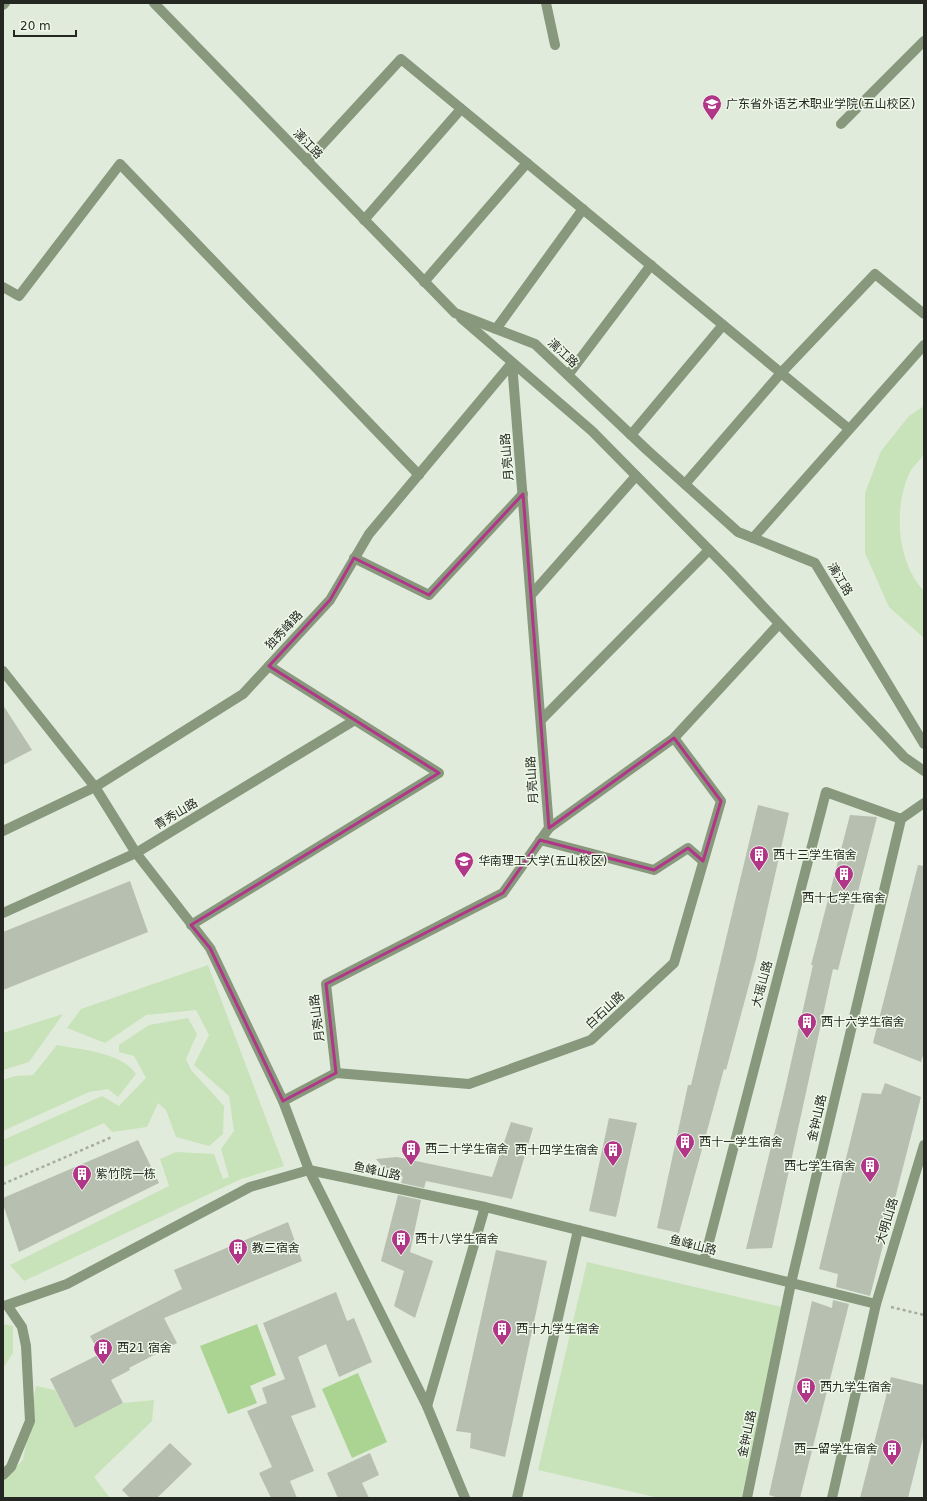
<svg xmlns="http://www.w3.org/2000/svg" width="927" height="1501" viewBox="0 0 927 1501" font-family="'DejaVu Sans','Noto Sans SC',sans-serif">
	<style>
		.green { fill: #c8e3b9 }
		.water { fill: #abd391 }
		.building { fill: #b6bfb0 }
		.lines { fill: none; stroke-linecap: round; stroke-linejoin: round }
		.path { stroke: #a5ada0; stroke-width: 2.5; stroke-dasharray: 3 3; stroke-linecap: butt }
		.minor { stroke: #87987d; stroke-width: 10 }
		.marked { fill: none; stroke: #b13688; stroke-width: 3; stroke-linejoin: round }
		.labels { text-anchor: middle; stroke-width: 3; stroke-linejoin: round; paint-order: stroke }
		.poi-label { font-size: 12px; fill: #252822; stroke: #eef8e8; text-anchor: start }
		.street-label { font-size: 12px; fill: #252822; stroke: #eef8e8 }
	</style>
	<rect width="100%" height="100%" fill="#e1ebdb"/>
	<g class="green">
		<path d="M924,406C924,417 927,443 924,452C922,459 915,464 911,470C893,505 896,561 924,591V638L889,607L865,553V493L881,451L909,416Z"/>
		<polygon points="208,965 284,1166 241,1179 24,1281 10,1265 169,1186 160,1159 176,1152 214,1154 223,1179 229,1177 221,1149 234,1131 229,1096 194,1065 209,1035 196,1010 146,1015 105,1043 67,1028 81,1009"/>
		<polygon points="63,1014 29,1062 3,1070 3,1033"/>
		<polygon points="188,1018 197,1034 186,1059 191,1070 224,1106 223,1134 209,1146 176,1137 166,1110 158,1103 147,1127 112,1132 104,1123 3,1167 3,1140 102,1096 119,1106 146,1078 134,1056 119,1052 119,1045 149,1025"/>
		<path d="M57,1045C82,1050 121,1052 136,1074L118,1097L108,1089L89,1092L3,1131V1080L15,1076L33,1075Z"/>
		<polygon points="587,1262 786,1308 741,1498 659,1498 538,1470"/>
		<polygon points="3,1324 13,1326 13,1353 3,1368"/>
		<polygon points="36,1386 55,1390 75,1428 123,1403 154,1400 152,1421 94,1477 110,1498 3,1498 3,1481 23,1460"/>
	</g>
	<g class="water">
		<polygon points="257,1324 276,1375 250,1386 257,1403 228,1414 200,1346"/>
		<polygon points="358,1373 387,1442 352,1458 322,1389"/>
	</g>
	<g class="building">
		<polygon points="3,705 32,750 3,765"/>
		<polygon points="758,805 789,813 756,959 726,1070 724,1069 679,1233 657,1228 688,1085 691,1085"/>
		<polygon points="850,815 877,817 838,970 833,969 772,1248 746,1249 783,1098 813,965 811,965"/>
		<polygon points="918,865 924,866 924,1052 921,1062 873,1043"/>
		<polygon points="130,881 148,932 3,990 3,932"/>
		<polygon points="885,1083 921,1097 870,1296 836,1287 838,1274 819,1269 862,1093 881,1094"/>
		<polygon points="609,1118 637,1123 616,1217 589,1211"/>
		<polygon points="511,1122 533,1128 512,1199 426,1181 424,1188 401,1183 403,1177 388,1173 376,1159 397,1157 492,1177"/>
		<polygon points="138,1140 159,1183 19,1252 3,1204 3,1198"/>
		<polygon points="398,1195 421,1200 410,1252 433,1261 415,1318 394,1306 404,1271 381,1261"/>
		<polygon points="288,1222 302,1261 164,1318 177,1343 129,1368 130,1370 111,1380 123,1403 75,1428 50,1379 100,1354 90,1336 182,1289 174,1270"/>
		<polygon points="496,1250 547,1261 505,1457 470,1448 471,1433 456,1431"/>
		<polygon points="336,1292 347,1321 354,1318 372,1362 339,1377 326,1344 298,1357 316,1407 291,1416 314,1471 290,1481 297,1498 271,1498 259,1473 272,1467 247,1411 267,1403 262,1388 285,1379 263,1323"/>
		<polygon points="833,1300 849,1304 800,1498 779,1498 769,1495 812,1301 832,1308"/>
		<polygon points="891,1377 924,1385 924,1434 908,1498 860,1498"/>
		<polygon points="170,1443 192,1464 157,1498 130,1498 122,1490"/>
		<polygon points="370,1453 379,1475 362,1483 369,1498 338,1498 327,1473"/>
	</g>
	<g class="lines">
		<g class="path">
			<polyline points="3,1184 112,1137"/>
			<polyline points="891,1307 924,1315"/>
		</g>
		<g class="minor">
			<polyline points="154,3 455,313 535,344 647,450 738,532 815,563 924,744"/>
			<polyline points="546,3 555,45"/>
			<polyline points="3,5 5,3"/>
			<polyline points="841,124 924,41"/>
			<polyline points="307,161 401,59 849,429"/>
			<polyline points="364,220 461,109"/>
			<polyline points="424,282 527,163"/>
			<polyline points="3,287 19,296 120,164 419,475"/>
			<polyline points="461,318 592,431 730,571 904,757 924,771"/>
			<polyline points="496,329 583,209"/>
			<polyline points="568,375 651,265"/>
			<polyline points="631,435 723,325"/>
			<polyline points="685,484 781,373 875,274 924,314"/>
			<polyline points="753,538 924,345"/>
			<polyline points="354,558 429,595 523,494"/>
			<polyline points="531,595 636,476"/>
			<polyline points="3,671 95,787 136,853 210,948 283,1101 309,1170 427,1406 465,1498"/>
			<polyline points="541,720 709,550"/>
			<polyline points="549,828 674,738 779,624"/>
			<polyline points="3,831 95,787 243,694 330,600 369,534 512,363"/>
			<polyline points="540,840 654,870 688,848 703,861"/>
			<polyline points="3,913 136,853 355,720"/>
			<polyline points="191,925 439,773 269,666"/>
			<polyline points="336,1073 326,984 503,893 549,828 512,363"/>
			<polyline points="283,1101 336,1073 469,1084 591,1040 674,963 721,801 674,738"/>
			<polyline points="704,1261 826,792 901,819"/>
			<polyline points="876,1304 924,1145"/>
			<polyline points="427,1406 485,1207"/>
			<polyline points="3,1475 11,1467 30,1421 26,1346 22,1327 7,1305 67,1284 250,1187 309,1170 485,1207 876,1304 832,1498"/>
			<polyline points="517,1498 578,1230"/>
			<polyline points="747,1498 791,1283 901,819 924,803"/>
		</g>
	</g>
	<path class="marked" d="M523,494L549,828L674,738L721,801L703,861L688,848L654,870L540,840L503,893L326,984L336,1073L283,1101L210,948L191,925L439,773L269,666L330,600L354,558L429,595Z"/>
	<defs>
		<symbol id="university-pin" viewBox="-11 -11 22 30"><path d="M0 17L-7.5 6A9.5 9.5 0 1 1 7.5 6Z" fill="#b13688" stroke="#eef8e8"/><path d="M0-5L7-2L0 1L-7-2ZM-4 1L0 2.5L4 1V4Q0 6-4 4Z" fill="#fff"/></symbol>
		<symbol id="building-pin" viewBox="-11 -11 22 30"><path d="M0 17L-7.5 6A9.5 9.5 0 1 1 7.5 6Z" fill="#b13688" stroke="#eef8e8"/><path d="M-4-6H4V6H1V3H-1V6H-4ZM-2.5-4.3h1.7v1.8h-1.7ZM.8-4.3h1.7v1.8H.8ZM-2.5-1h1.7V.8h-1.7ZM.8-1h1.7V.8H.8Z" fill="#fff"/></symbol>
	</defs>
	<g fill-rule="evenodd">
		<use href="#university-pin" x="701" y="93" width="22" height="30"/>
		<use href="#building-pin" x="748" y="844" width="22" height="30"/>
		<use href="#university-pin" x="453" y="850" width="22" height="30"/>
		<use href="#building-pin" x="833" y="863" width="22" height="30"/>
		<use href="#building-pin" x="796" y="1011" width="22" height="30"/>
		<use href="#building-pin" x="674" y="1131" width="22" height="30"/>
		<use href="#building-pin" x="400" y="1138" width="22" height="30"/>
		<use href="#building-pin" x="602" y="1139" width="22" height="30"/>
		<use href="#building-pin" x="859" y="1155" width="22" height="30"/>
		<use href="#building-pin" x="71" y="1163" width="22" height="30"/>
		<use href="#building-pin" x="390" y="1228" width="22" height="30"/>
		<use href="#building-pin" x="227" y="1237" width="22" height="30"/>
		<use href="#building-pin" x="491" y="1318" width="22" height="30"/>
		<use href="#building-pin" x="92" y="1337" width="22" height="30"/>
		<use href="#building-pin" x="795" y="1376" width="22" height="30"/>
		<use href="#building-pin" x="881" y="1438" width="22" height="30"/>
	</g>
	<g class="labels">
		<g class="poi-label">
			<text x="726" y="108">广东省外语艺术职业学院(五山校区)</text>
			<text x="773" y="859">西十三学生宿舍</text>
			<text x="478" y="865">华南理工大学(五山校区)</text>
			<text x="844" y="902" text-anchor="middle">西十七学生宿舍</text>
			<text x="821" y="1026">西十六学生宿舍</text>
			<text x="699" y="1146">西十一学生宿舍</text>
			<text x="425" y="1153">西二十学生宿舍</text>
			<text x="599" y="1154" text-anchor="end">西十四学生宿舍</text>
			<text x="856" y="1170" text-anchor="end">西七学生宿舍</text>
			<text x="96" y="1178">紫竹院一栋</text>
			<text x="415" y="1243">西十八学生宿舍</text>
			<text x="252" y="1252">教三宿舍</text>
			<text x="516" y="1333">西十九学生宿舍</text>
			<text x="117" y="1352">西21 宿舍</text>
			<text x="820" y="1391">西九学生宿舍</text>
			<text x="878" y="1453" text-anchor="end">西一留学生宿舍</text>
		</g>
		<g class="street-label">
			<text transform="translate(308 144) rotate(46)" y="4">漓江路</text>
			<text transform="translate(563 353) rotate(43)" y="4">漓江路</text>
			<text transform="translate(507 457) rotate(-95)" y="4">月亮山路</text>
			<text transform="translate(840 579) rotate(59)" y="4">漓江路</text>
			<text transform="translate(284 630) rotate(-47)" y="4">独秀峰路</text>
			<text transform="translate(532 780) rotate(-94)" y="4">月亮山路</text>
			<text transform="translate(176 814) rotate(-31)" y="4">青秀山路</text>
			<text transform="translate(762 984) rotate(-75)" y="4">大瑶山路</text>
			<text transform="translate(605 1010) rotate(-43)" y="4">白石山路</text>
			<text transform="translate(317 1018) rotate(-97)" y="4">月亮山路</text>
			<text transform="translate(817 1118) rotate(-77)" y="4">金钟山路</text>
			<text transform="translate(377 1171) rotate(12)" y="4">鱼峰山路</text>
			<text transform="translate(887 1221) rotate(-73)" y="4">大明山路</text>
			<text transform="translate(693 1245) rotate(14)" y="4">鱼峰山路</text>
			<text transform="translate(747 1434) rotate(-78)" y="4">金钟山路</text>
		</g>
	</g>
	<rect width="927" height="1501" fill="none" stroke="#252822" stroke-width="8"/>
	<path d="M14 30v6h62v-6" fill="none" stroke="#252822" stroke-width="2"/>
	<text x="20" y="30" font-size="12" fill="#252822" stroke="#eef8e8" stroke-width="3" paint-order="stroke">20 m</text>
</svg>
